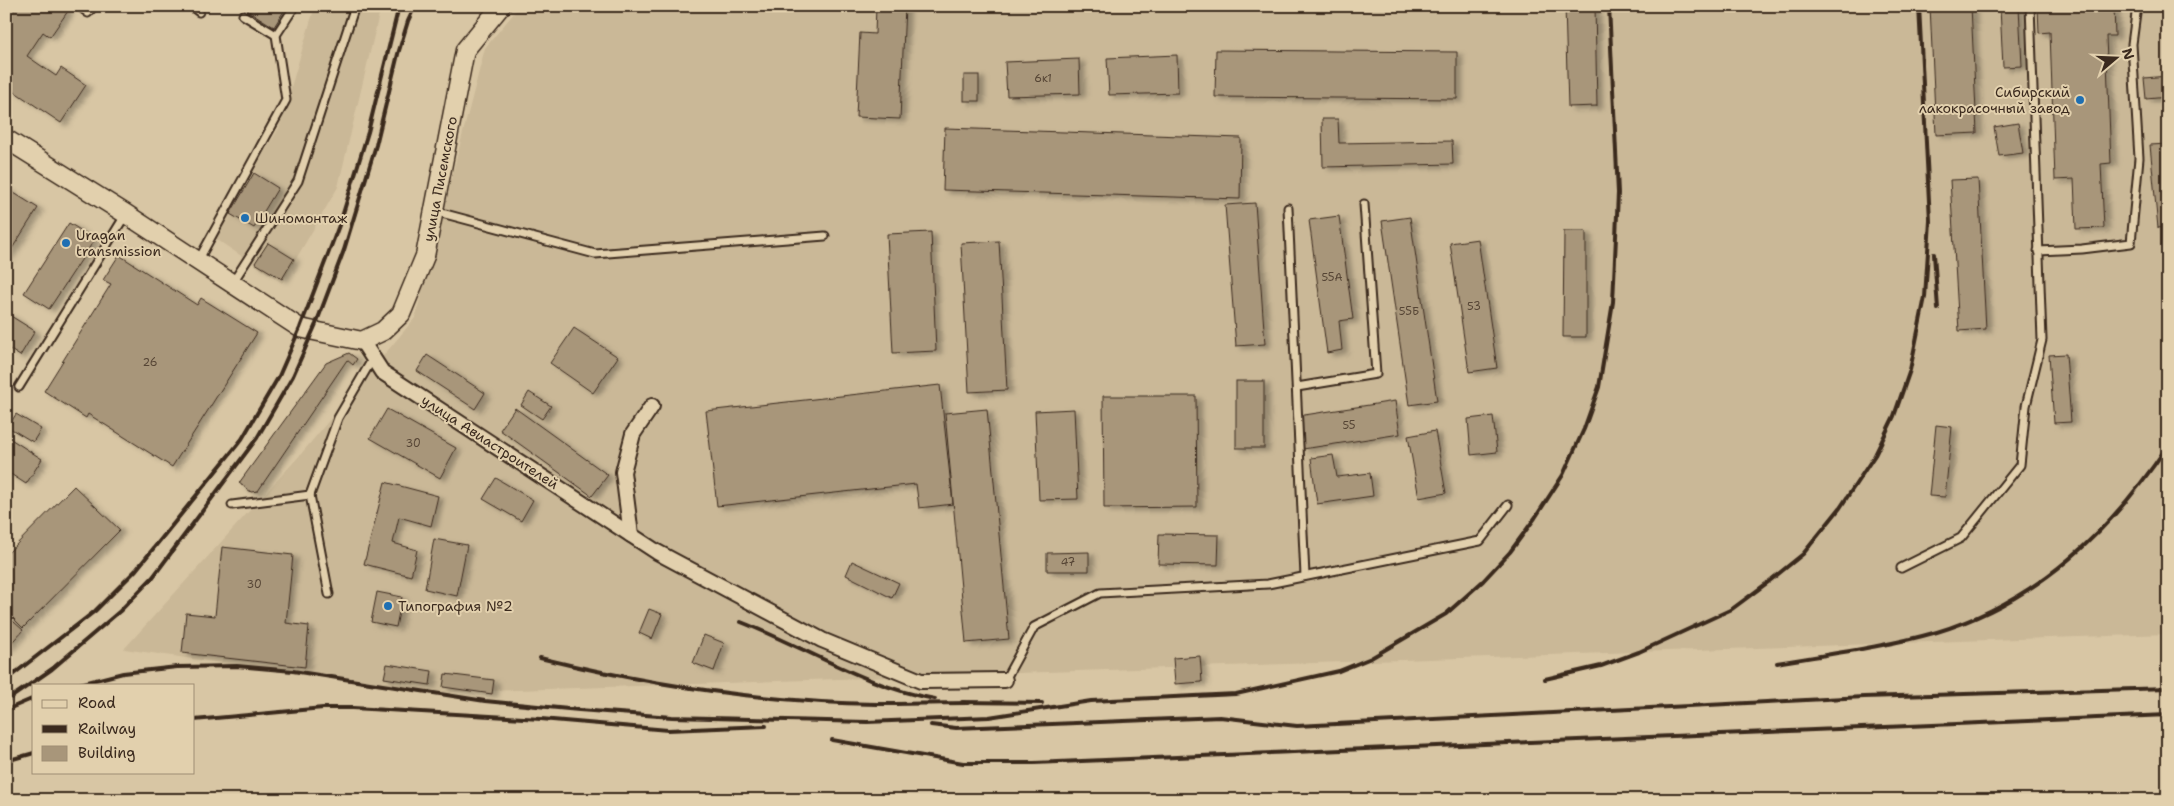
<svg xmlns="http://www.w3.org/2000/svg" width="2174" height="806" viewBox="0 0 2174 806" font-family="'Shantell Sans',sans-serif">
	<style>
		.built { fill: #cab897 }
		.building { fill: #a8967a; stroke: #3b2a1e; filter: url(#shadow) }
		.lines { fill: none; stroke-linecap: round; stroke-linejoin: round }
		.service-casing { stroke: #3b2a1e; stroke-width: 11 }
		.minor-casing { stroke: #3b2a1e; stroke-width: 18 }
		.tertiary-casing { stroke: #3b2a1e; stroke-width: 21 }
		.service { stroke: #e2d0ad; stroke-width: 7 }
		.minor { stroke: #e2d0ad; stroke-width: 14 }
		.tertiary { stroke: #e2d0ad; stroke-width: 18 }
		.rail { stroke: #3b2a1e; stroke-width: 4 }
		.poi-dot { fill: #1f6fb2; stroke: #e2d0ad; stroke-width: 2 }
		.labels { text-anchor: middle; stroke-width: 4; stroke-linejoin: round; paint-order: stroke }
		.number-label { font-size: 11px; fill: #564535 }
		.poi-label { font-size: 14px; fill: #3b2a1e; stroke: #e2d0ad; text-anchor: start }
		.street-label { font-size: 14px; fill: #3b2a1e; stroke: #e2d0ad }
	</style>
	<defs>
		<filter id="shadow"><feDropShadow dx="5.5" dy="3" stdDeviation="2.5" flood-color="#0004"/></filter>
	</defs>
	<rect width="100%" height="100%" fill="#d8c6a4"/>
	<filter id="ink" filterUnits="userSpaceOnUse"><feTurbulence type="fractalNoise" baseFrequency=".02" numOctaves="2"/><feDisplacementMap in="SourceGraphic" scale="10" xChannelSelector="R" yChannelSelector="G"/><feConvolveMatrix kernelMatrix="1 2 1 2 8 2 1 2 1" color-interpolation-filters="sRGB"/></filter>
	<g filter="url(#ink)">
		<g class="built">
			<polygon points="315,6 381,6 338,187 282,283 213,237 279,128"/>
			<polygon points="520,6 2168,6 2168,634 427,693 124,649 301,454 415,318 485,48"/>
		</g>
		<g class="building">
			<polygon points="16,6 61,6 68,11 50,37 43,32 27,56 56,76 61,68 86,85 61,123 6,86 6,21"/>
			<polygon points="250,6 287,6 274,27 247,10"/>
			<polygon points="876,6 905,6 900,119 856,117 860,33 875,34"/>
			<polygon points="1565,6 1595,6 1597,106 1568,107"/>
			<polygon points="1930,6 1971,6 1977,133 1936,135"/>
			<polygon points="2114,6 2115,36 2106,36 2111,163 2101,164 2104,228 2076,229 2074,179 2055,180 2050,32 2039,33 2038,7"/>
			<polygon points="2019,7 2022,66 2003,67 2000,8"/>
			<polygon points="1216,50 1457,52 1457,99 1215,97"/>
			<polygon points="1177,55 1178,93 1109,95 1107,58"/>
			<polygon points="1079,59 1080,94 1007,96 1005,62"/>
			<rect x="964" y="75" width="15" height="26"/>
			<polygon points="2168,76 2168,97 2146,99 2144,78"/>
			<polygon points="1322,119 1338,119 1339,143 1452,141 1453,164 1323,167"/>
			<polygon points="2018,123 2023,153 1999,156 1994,127"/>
			<polygon points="945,128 1241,138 1240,199 943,190"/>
			<polygon points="2168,144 2168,227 2158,228 2150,145"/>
			<polygon points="254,173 278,188 254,228 230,214"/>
			<polygon points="1978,179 1986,329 1959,331 1950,180"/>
			<polygon points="6,188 38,208 6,258"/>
			<polygon points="1255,203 1265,344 1236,346 1225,205"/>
			<polygon points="1339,216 1353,319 1339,321 1342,350 1327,353 1309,220"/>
			<polygon points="1410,217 1437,401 1409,405 1382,221"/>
			<polygon points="69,223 95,239 49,309 24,293"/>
			<polygon points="1564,231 1586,231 1586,337 1563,337"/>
			<polygon points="931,232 936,351 893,353 887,234"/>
			<polygon points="1478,239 1497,368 1469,372 1450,243"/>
			<polygon points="999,241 1007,390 969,392 961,243"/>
			<polygon points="268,243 294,259 282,279 255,263"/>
			<polygon points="119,255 197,305 201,298 257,333 172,467 88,414 86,418 44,391 111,284 103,280"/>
			<polygon points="6,313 35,331 20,356 6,347"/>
			<polygon points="574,328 618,357 593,393 550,363"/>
			<polygon points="349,353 357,359 353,365 347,360 258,491 251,492 239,483 326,363"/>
			<polygon points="2066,354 2071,422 2054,423 2049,355"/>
			<polygon points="427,355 485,393 475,409 417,371"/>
			<rect x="1236" y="381" width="28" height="67"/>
			<polygon points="940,385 953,504 919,508 916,484 717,506 706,411"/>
			<polygon points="529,392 551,406 542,419 521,405"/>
			<polygon points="1103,396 1196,396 1197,507 1104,508"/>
			<polygon points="1395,401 1400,434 1303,449 1298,416"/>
			<polygon points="515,408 608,475 592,496 500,430"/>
			<polygon points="387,409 456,448 440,478 370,438"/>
			<polygon points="987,409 1009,639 966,643 945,413"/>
			<polygon points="1074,409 1078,499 1039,500 1035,411"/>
			<polygon points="16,414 41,429 33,442 8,427"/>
			<polygon points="1493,416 1497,452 1471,455 1468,419"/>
			<polygon points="1936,425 1952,427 1945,497 1929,496"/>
			<polygon points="1435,431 1446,493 1419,498 1408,436"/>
			<polygon points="6,436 42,459 26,484 6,471"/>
			<polygon points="1333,455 1337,477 1370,473 1373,496 1317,504 1311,458"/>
			<polygon points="496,478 533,500 521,521 483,499"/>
			<polygon points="385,482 438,496 431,526 399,517 393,543 417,550 411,576 364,564"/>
			<polygon points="74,486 120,530 23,628 6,611 6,555"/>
			<polygon points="1159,534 1219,535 1218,565 1158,564"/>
			<polygon points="434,539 467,545 457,596 425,589"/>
			<polygon points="222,547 293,555 286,623 309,626 305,667 182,653 186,613 215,616"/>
			<polygon points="1089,552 1089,571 1047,571 1047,553"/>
			<polygon points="852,561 899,583 892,598 846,575"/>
			<polygon points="377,592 402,597 396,627 371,622"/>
			<polygon points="649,609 662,614 652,639 639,633"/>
			<polygon points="6,615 23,630 6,649"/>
			<polygon points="704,635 724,643 714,671 693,663"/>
			<polygon points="1200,656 1202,682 1175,684 1173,658"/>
			<polygon points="387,664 432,671 430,685 384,678"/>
			<polygon points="445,674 494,680 492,694 443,687"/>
		</g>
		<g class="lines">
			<defs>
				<g id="service">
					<polyline points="79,6 88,13 94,6"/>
					<polyline points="191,6 199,12"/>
					<polyline points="243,15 276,35"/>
					<polyline points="1288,208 1305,576"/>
					<polyline points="434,211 595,254 825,236"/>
					<polyline points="2038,251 2082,249 2131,243 2139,158 2132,44 2137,6"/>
					<polyline points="198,261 286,100 276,35 295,6"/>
					<polyline points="233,282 298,181 355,6"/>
					<polyline points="19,387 126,214"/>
					<polyline points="1297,387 1376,374 1364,204"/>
					<polyline points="232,505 310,495"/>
					<polyline points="1901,568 1961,538 2020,465 2026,406 2042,340 2030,6"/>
					<polyline points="329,594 310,495 338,418 373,358"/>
					<polyline points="1005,680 1034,627 1100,593 1268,584 1480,541 1508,505"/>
				</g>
				<g id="minor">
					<polyline points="362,341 382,372 631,535 657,552 822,640 921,681 1005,680"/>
					<polyline points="631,535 623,472 633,434 652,406"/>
				</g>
				<polyline id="tertiary" points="6,139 126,214 300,328 362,341 383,331 401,314 425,256 465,50 501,6"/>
			</defs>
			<use href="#service" class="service-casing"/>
			<use href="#minor" class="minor-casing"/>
			<use href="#tertiary" class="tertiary-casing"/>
			<use href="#service" class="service"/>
			<use href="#minor" class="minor"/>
			<use href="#tertiary" class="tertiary"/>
			<g class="rail">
				<polyline points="1934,254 1938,309"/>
				<path d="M741,622C805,647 866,687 935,699"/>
				<path d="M540,658C650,685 764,702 877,704C907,704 938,703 968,703"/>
				<path d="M1777,663C1830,654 1885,647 1937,632C2038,601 2111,531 2168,445"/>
				<polyline points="1545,679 1601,666 1639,652 1732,609 1767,583 1803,554 1840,508 1875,455 1894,416 1910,370 1925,297 1930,221 1919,6"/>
				<polyline points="6,680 95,611 136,570 242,439 279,376 300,328 341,220 368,132 399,6"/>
				<polyline points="76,685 123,673 177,667 237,666 293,671 485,701 579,710 672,717 867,722 989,717 1091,701 1236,694 1339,671 1371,658 1446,614 1483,581 1510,552 1535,518 1563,475 1584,429 1599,387 1613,302 1618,193 1609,6"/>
				<polyline points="6,701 52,669 120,611 153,577 257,438 293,376 316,324 344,250 376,145 398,54 408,21 415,6"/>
				<polyline points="962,702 1042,703"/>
				<polyline points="6,710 34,698"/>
				<polyline points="194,720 323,708 353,708 541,719 668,730 766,726"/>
				<polyline points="931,725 956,728 1220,717 1297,726 1864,697 2168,688"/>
				<polyline points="832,740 963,763 1034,763 2168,715"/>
				<polyline points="6,761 34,753"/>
			</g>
		</g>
	</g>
	<g class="poi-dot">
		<circle cx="2080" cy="100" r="5"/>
		<circle cx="245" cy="218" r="5"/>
		<circle cx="66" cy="243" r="5"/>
		<circle cx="388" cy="606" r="5"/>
	</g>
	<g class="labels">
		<g class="number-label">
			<text x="1043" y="82">6к1</text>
			<text x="1332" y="281">55А</text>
			<text x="1474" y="310">53</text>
			<text x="1409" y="315">55Б</text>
			<text x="150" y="366">26</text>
			<text x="1349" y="429">55</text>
			<text x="413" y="447">30</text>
			<text x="1068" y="566">47</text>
			<text x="254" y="588">30</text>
		</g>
		<g class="poi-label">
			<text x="2070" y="97" text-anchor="end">Сибирский<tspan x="2070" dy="16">лакокрасочный завод</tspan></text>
			<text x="255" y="223">Шиномонтаж</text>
			<text x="76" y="240">Uragan<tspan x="76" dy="16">transmission</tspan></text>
			<text x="398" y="611">Типография №2</text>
		</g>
		<g class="street-label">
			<text transform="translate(440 179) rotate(-79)" y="5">улица Писемского</text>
			<text transform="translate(490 442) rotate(33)" y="5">улица Авиастроителей</text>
		</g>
	</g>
	<rect width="2174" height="806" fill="none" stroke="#e2d0ad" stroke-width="25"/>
	<rect x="12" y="12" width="2149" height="781" fill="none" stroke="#3b2a1e" stroke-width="2" filter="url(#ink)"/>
	<rect x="32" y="684" width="162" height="90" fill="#e2d0ad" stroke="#9f8e74"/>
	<rect x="42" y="700" width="25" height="8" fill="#e2d0ad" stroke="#9f8e74"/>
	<text x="78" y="708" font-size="15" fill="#3b2a1e">Road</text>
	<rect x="42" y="725" width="25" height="8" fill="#3b2a1e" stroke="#9f8e74"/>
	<text x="78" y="734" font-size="15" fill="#3b2a1e">Railway</text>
	<rect x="42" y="746" width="25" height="15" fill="#a8967a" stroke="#9f8e74"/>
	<text x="78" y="758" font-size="15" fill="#3b2a1e">Building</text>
	<g transform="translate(2116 58) rotate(71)" stroke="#e2d0ad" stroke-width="4" paint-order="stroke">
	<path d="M0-4L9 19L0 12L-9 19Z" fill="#3b2a1e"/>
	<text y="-8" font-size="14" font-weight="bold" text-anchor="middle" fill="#3b2a1e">N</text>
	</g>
</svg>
